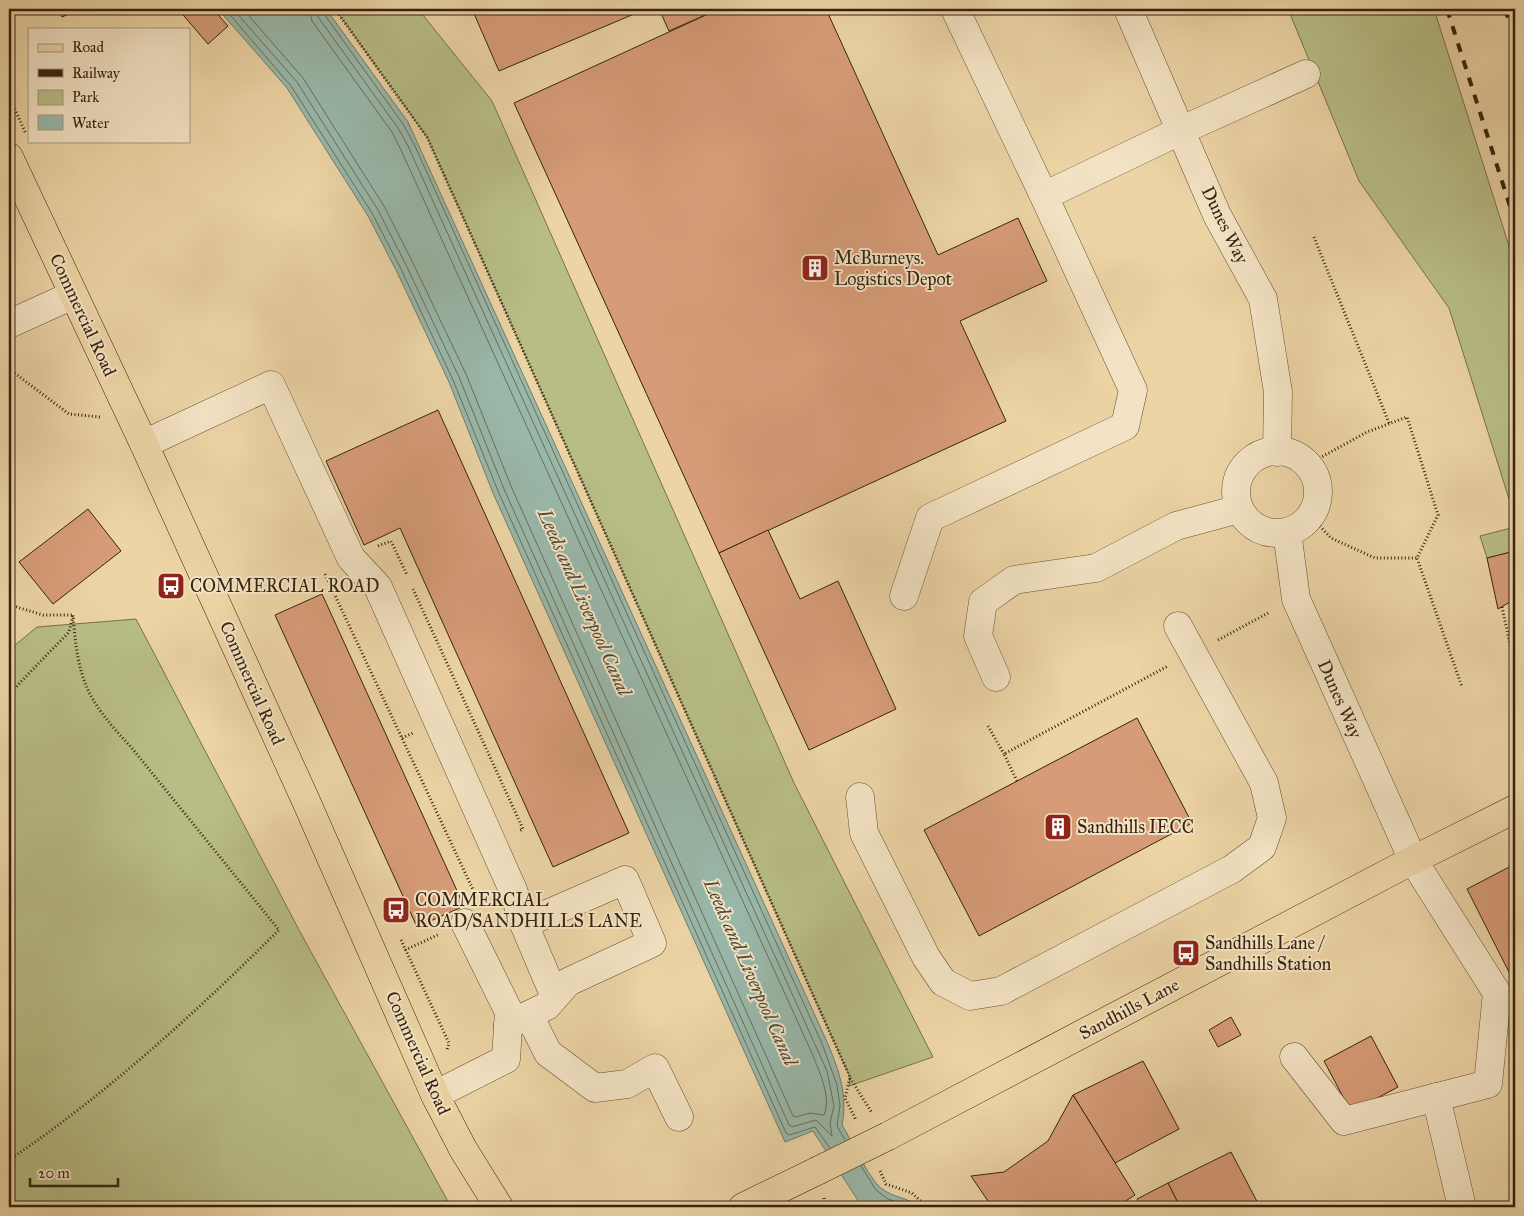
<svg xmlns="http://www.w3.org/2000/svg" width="1524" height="1216" viewBox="0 0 1524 1216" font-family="'IM FELL Great Primer',serif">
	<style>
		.green { fill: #b8bd86; stroke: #76704b }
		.water { fill: #99b8aa; stroke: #717c6c }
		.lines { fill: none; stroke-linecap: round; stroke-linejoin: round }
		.shore { stroke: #676e5d; stroke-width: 1 }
		.building { fill: #d69c77; stroke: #352310 }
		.minor-casing { stroke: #634f35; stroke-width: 29 }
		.major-casing { stroke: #352310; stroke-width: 29 }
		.path { stroke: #352310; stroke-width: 3; stroke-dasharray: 1 2.5; stroke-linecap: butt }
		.minor { stroke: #f3e3c4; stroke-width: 28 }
		.major { stroke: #ecd4a5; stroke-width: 28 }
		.rail { stroke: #352310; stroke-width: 4; stroke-dasharray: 9 9; stroke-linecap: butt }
		.major-bridge-casing { stroke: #352310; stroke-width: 29; stroke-linecap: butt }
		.major-bridge { stroke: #ecd4a5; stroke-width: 28 }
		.labels { text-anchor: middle; stroke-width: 4; stroke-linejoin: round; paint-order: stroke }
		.street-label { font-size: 18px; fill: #352310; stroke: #f3e3c4 }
		.poi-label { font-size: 18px; fill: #352310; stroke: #f3e3c4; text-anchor: start }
		.water-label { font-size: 19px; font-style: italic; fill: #4e4836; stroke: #f3e3c4 }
	</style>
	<rect width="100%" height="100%" fill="#ecd4a5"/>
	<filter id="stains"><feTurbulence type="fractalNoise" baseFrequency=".004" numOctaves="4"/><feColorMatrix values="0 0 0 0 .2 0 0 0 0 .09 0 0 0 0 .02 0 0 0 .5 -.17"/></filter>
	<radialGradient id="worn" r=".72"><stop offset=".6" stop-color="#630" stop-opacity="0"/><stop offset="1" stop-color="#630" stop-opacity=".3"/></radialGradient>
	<g class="green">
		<polygon points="335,9 418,9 492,101 794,783 933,1057 849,1086 850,1077 826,1024 427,137"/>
		<polygon points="1288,9 1434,9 1515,265 1515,518 1449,308 1359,181"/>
		<polygon points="1515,527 1515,551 1487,558 1480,536"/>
		<polygon points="136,619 299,930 451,1207 9,1207 9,650 37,627"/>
	</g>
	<path class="water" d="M218,9H326L408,122L828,1044C839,1071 848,1095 842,1125C851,1139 869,1179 881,1188C893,1198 908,1197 919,1207H860L859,1202L813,1131L785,1142L493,493L449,382L396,270L368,216L287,88Z"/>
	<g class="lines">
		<g class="shore">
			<polyline points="225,9 291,86 372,213 400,267 453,380 498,491 786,1133 789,1135 815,1127 830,1148"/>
			<polyline points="233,9 297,82 378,210 406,265 459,377 504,489 789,1125 792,1127 816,1120 832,1136 830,1123 834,1106 827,1071 408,146 398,128 318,17 316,9"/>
			<path d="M243,9L303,78L384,206L412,261L466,374L511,486L793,1116L796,1117L810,1113L824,1115C832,1096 818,1069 811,1051L401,150L392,132L312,21L309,9"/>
			<polyline points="323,9 324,14 403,124 414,144 823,1046 837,1085 840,1106 837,1126 845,1140"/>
			<polyline points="861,1166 876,1190 888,1199 912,1207"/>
		</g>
	</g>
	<g class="building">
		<polygon points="58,9 80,9 62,17"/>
		<polygon points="178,9 213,9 228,26 208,44"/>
		<polygon points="472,9 646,9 499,71"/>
		<polygon points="659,9 719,9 669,31"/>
		<polygon points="719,9 826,9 938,255 1018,218 1047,281 960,321 1006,421 719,553 514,103"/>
		<polygon points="438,410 629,833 553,867 400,528 364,545 326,461"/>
		<polygon points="88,509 121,551 53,604 19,562"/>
		<polygon points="768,530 800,599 838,581 896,709 809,750 719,553"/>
		<polygon points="1515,551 1515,599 1498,609 1487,558"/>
		<polygon points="322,594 464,906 417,927 275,615"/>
		<polygon points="1137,718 1192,823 979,936 924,830"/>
		<polygon points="1515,864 1515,984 1467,889"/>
		<polygon points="1231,1017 1241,1035 1218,1047 1209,1030"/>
		<polygon points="1371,1036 1398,1087 1351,1112 1324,1061"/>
		<polygon points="1143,1061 1179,1129 1115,1163 1073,1095"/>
		<polygon points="1073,1095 1135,1195 1116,1207 992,1207 971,1176 1004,1172 1048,1141"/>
		<polygon points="1231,1152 1260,1207 1180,1207 1168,1183"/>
		<polygon points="1168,1183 1180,1207 1141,1207 1137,1199"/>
	</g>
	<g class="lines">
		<defs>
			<g id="minor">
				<polyline points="955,9 1044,196"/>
				<polyline points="1128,9 1217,215 1263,299 1278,392 1277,452"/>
				<polyline points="9,324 73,295"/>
				<polyline points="144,444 271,385 351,558 378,587 513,890 524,924"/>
				<circle cx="1277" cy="492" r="41"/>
				<polyline points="1287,532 1296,599 1413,860 1497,993 1488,1084 1344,1121 1294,1057"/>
				<polyline points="904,596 930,518 1125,426 1133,390 1044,196 1182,130 1306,74"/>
				<polyline points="996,677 978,636 983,602 1014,580 1096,568 1176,526 1239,509"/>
				<polyline points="860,797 864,833 926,957 943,982 970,996 1001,991 1232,869 1262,847 1272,818 1264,783 1178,626"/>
				<polyline points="529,1015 548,1053 595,1088 627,1084 655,1068 679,1117"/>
				<polyline points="508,1025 547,1006 568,982 652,943 625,880 524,924 555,997"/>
				<polyline points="435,1095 506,1059 509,1012 465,923"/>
				<polyline points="1436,1097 1462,1207"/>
			</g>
			<g id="major">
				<polyline points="9,157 144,444 306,801 435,1095 463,1149 499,1207"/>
				<polyline points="888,1136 1413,860 1515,809"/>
				<polyline points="743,1207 817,1171"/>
			</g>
		</defs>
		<use href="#minor" class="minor-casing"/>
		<use href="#major" class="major-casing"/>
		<g class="path">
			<polyline points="335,9 427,137 850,1077 845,1098 856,1120"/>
			<polyline points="9,96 26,134"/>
			<polyline points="1314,237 1389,423"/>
			<polyline points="9,369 69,414 100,417"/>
			<polyline points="1307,465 1367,432 1407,417 1438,515 1417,558 1462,687"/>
			<polyline points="1315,521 1331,538 1375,558 1417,558"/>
			<polyline points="378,546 391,541 407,575"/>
			<polyline points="325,574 476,896"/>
			<polyline points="413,589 523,829 519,831"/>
			<polyline points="1515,604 1515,605"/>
			<polyline points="1502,607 1515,667"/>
			<polyline points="1218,640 1270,612"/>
			<polyline points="9,694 69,632 73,615 43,615 10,605"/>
			<polyline points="988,726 1004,754"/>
			<polyline points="402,738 413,733"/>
			<polyline points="1017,781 1004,754 1168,666"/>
			<polyline points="401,940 449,1043 447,1050"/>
			<polyline points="405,950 440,934"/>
			<polyline points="850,1078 872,1113"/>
			<path d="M9,1160C107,1094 195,1013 279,930L131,747C86,699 78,681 73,615"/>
			<polyline points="880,1171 886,1184 912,1193 927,1207"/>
			<polyline points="824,1198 826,1207"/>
			<polyline points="13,1207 14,1157"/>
		</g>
		<use href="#minor" class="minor"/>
		<use href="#major" class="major"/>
		<g class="rail">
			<polyline points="1447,9 1515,222"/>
			<polyline points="1505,9 1515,38"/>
		</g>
		<defs>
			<polyline id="major-bridge" points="817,1171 888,1136"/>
		</defs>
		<use href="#major-bridge" class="major-bridge-casing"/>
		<use href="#major-bridge" class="major-bridge"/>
	</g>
	<defs>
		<symbol id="building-square" viewBox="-11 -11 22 22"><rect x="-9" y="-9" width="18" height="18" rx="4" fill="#8f2418" stroke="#f3e3c4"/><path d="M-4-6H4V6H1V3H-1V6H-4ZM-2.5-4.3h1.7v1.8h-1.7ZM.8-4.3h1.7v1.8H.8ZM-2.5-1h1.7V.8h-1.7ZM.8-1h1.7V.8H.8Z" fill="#fff"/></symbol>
		<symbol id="bus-square" viewBox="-11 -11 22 22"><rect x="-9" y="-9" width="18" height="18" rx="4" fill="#8f2418" stroke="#f3e3c4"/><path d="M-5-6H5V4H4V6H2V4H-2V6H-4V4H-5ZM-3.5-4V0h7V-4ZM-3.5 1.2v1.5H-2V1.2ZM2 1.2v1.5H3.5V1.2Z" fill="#fff"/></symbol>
	</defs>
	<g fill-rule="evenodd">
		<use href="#building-square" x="799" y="252" width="32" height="32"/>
		<use href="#bus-square" x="155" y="570" width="32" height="32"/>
		<use href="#building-square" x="1042" y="811" width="32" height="32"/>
		<use href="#bus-square" x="380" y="894" width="32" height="32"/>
		<use href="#bus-square" x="1170" y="937" width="32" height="32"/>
	</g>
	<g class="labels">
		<g class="street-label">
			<text transform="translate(1225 225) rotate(64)" y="6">Dunes Way</text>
			<text transform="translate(83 315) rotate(65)" y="6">Commercial Road</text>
			<text transform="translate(252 683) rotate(66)" y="6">Commercial Road</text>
			<text transform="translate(1340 699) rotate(66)" y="6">Dunes Way</text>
			<text transform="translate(1129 1009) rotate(-28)" y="6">Sandhills Lane</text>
			<text transform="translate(418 1053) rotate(66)" y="6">Commercial Road</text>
		</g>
		<g class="poi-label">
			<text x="834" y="264">McBurneys.<tspan x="834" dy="21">Logistics Depot</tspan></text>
			<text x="190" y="592">COMMERCIAL ROAD</text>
			<text x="1077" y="833">Sandhills IECC</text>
			<text x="415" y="906">COMMERCIAL<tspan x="415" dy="21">ROAD/SANDHILLS LANE</tspan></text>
			<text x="1205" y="949">Sandhills Lane /<tspan x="1205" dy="21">Sandhills Station</tspan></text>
		</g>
		<g class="water-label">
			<text transform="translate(585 602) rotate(66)" y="7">Leeds and Liverpool Canal</text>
			<text transform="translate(751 972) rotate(66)" y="7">Leeds and Liverpool Canal</text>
		</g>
	</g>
	<rect width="1524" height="1216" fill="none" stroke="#ecd4a5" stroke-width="30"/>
	<rect x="10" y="10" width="1504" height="1196" fill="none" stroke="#352310" stroke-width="2.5"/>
	<rect x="15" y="15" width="1494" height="1186" fill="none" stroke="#352310"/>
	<rect x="28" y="28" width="162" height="115" fill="#f3e3c4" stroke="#a7967c"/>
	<rect x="38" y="44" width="25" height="8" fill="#ecd4a5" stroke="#a7967c"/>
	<text x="72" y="52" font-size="15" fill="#352310">Road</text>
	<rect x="38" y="69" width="25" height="8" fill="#352310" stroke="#a7967c"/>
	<text x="72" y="78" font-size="15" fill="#352310">Railway</text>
	<rect x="38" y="90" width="25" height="15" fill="#b8bd86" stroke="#a7967c"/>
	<text x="72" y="102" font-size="15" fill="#352310">Park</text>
	<rect x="38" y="115" width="25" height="15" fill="#99b8aa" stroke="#a7967c"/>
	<text x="72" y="128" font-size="15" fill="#352310">Water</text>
	<path d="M30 1178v8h88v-8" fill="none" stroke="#352310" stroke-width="2.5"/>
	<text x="38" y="1178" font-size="15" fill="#352310" stroke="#f3e3c4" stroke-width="4" paint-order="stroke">20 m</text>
	<rect width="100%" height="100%" filter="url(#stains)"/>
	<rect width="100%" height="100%" fill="url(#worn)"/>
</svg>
